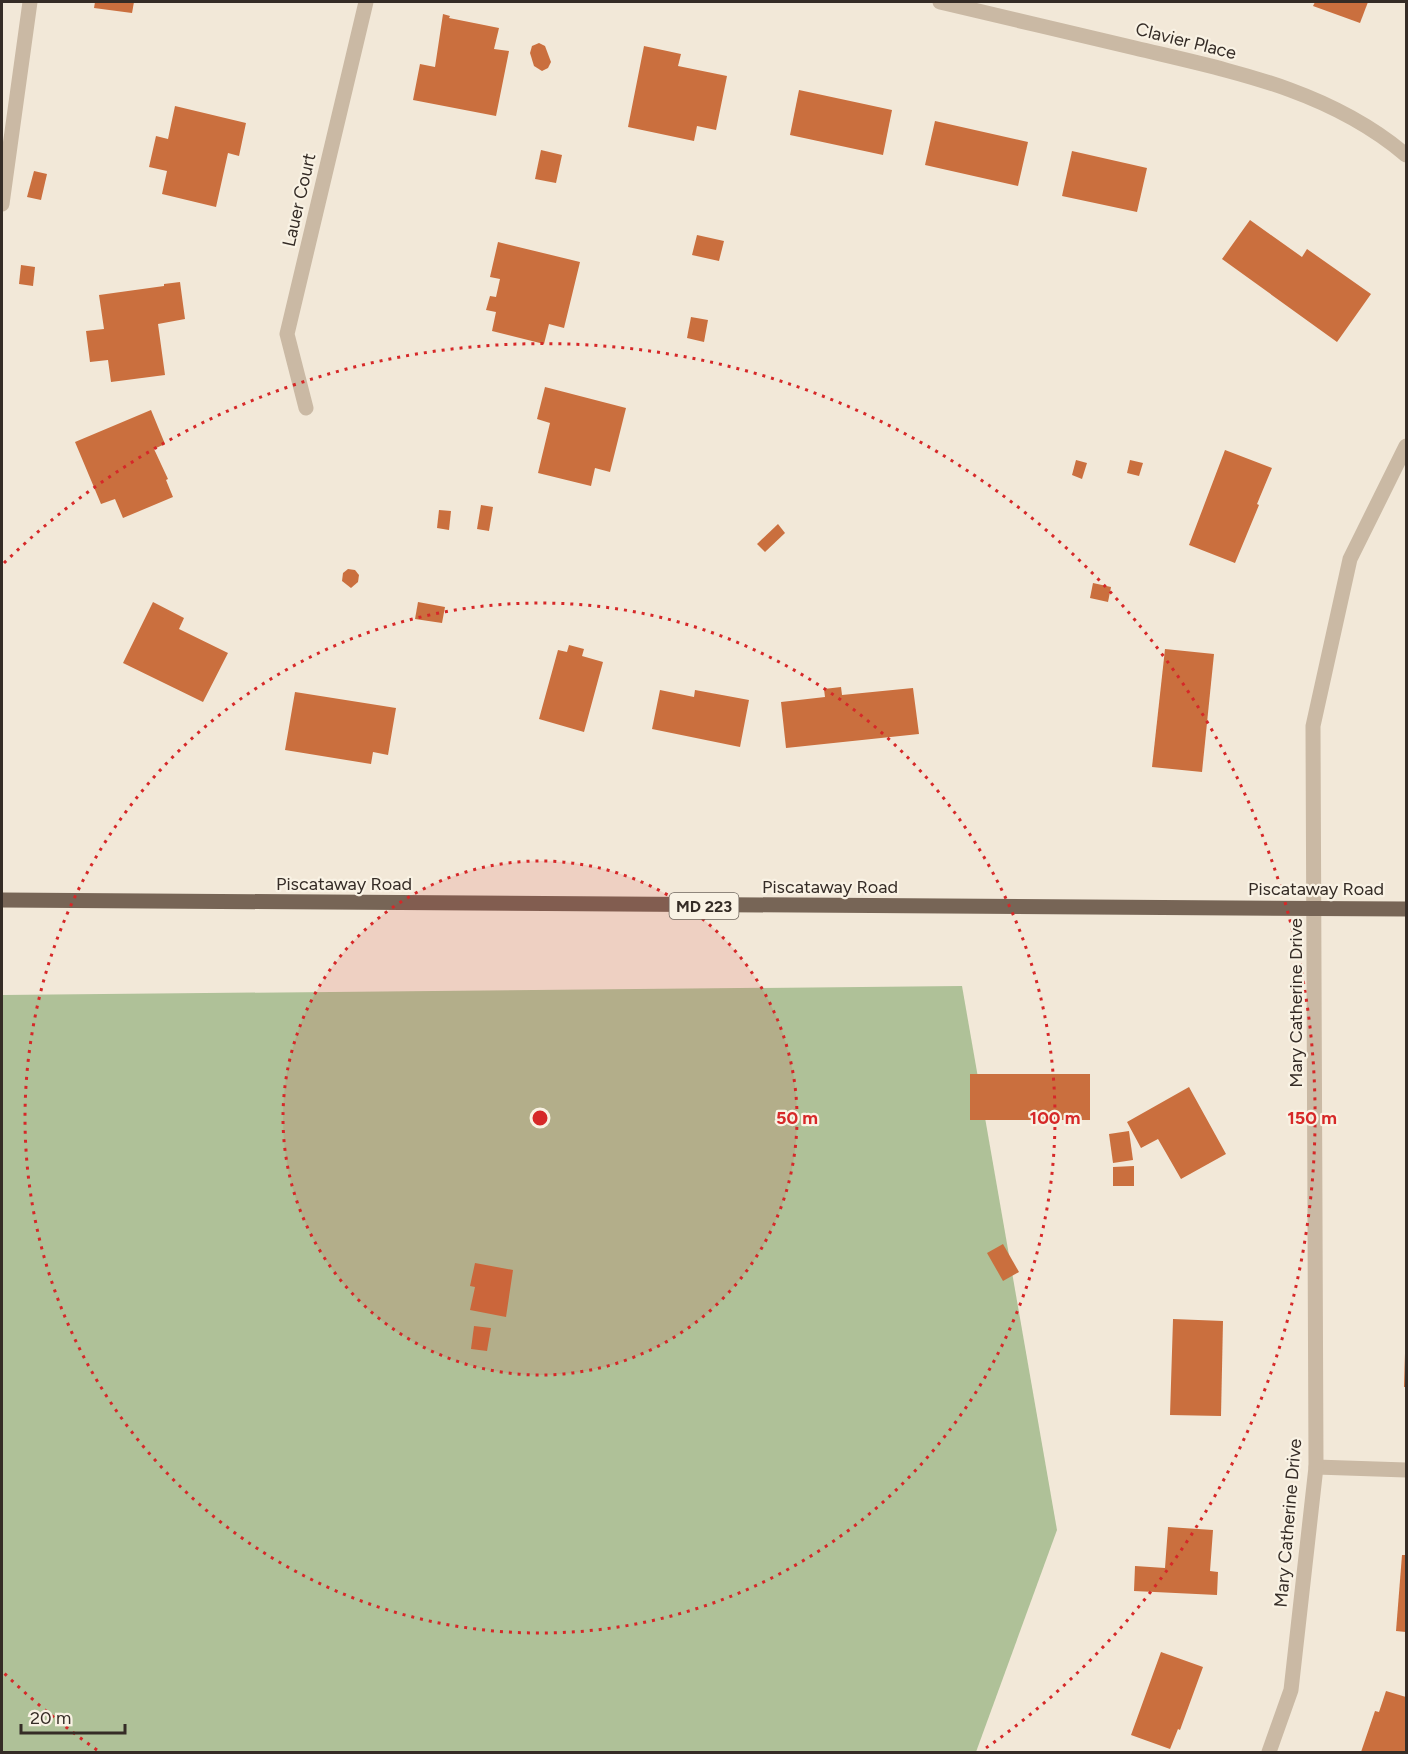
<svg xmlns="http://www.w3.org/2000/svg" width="1408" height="1754" viewBox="0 0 1408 1754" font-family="Figtree,sans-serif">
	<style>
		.green { fill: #afc198 }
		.building { fill: #ca6f3e }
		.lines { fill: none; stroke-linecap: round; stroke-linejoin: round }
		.lane { stroke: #cab9a4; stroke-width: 15 }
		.street { stroke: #cab9a4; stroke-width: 15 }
		.primary { stroke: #776556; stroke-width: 15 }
		.ring { fill: none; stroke: #d62828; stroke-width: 3; stroke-dasharray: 3 6 }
		.labels { text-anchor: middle; stroke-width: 4.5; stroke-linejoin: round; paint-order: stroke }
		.shield { fill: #f9f2e4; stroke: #70675f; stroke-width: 1.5 }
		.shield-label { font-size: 16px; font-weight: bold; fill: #352c26 }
		.street-label { font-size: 18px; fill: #352c26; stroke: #f9f2e4 }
		.centre { fill: #d62828; stroke: #f9f2e4; stroke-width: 3 }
		.ring-label { font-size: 18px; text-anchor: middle; font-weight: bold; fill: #d62828; stroke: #f9f2e4; stroke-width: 4.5; stroke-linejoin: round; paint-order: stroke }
	</style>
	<rect width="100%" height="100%" fill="#f2e8d8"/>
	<polygon class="green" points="962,986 1057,1530 976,1752 2,1752 2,995"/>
	<g class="building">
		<polygon points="95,2 134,2 132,13 94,8"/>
		<polygon points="1315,2 1368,2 1360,23 1313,6"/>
		<polygon points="443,14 450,16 449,18 499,28 494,49 509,51 496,116 413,100 420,64 435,67"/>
		<polygon points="539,43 545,46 551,62 548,68 542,71 534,66 530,53 532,46"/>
		<polygon points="644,46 681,54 678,66 727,76 716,130 697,126 694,141 628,127"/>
		<polygon points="799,90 892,110 883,155 790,135"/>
		<polygon points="175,106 246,123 239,156 228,153 216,207 162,194 167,171 149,167 156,136 168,139"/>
		<polygon points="935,121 1028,142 1018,186 925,165"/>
		<polygon points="541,150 562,155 556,183 535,179"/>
		<polygon points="1072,151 1147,168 1137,212 1062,196"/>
		<polygon points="34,171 47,174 41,200 27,197"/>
		<polygon points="1250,220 1302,257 1307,249 1371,294 1337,342 1222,259"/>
		<polygon points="697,235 724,241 719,261 692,255"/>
		<polygon points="498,242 580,262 564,328 549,324 544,344 492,331 496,312 486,310 490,296 496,297 500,279 490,277"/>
		<polygon points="21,265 35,267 33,286 19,284"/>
		<polygon points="180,282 185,319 158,324 165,375 111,382 108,360 90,362 86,331 104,329 99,295 164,286 164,284"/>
		<polygon points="691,317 708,320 704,342 687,338"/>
		<polygon points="545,387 626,408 610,472 595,468 591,486 538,473 550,423 537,419"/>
		<polygon points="151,410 165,444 154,449 168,479 166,480 173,497 123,518 115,499 101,504 75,442"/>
		<polygon points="1225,450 1272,468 1257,504 1259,505 1235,563 1189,545"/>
		<polygon points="1076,460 1087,463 1082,479 1072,475"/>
		<polygon points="1130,460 1143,463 1139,476 1127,473"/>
		<polygon points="481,505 493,507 489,531 477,529"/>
		<polygon points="439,510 451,511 449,530 437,528"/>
		<polygon points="778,524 785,533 765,552 757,544"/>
		<polygon points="348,569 355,570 359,575 358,582 351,588 342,581 343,573"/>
		<polygon points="1093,583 1111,587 1108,602 1090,598"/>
		<polygon points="153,602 184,618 179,629 228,653 203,702 123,663"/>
		<polygon points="418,602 445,607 442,623 415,619"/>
		<polygon points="569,645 584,649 582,656 603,662 584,732 539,719 558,650 567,652"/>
		<polygon points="1165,649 1214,654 1202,772 1152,767"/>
		<polygon points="841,687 842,695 913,688 919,734 786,748 781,702 825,697 824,689"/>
		<polygon points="660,690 694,697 695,690 749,700 740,747 652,729"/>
		<polygon points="295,692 396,708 388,755 373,752 371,764 285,750"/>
		<rect x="970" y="1074" width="120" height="46"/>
		<polygon points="1189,1087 1226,1154 1181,1179 1158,1139 1141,1148 1127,1122"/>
		<polygon points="1129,1131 1133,1160 1113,1163 1109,1134"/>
		<polygon points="1134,1166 1134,1186 1113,1186 1113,1167"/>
		<polygon points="1003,1244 1019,1272 1003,1281 987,1253"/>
		<polygon points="475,1263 513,1270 506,1317 470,1310 475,1287 470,1286"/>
		<polygon points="1173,1319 1223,1321 1221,1416 1170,1415"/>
		<polygon points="474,1326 491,1328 487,1351 471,1349"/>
		<polygon points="1405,1353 1406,1353 1406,1387 1404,1387"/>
		<polygon points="1168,1527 1213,1530 1210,1571 1218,1572 1217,1595 1134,1591 1135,1566 1165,1568"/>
		<polygon points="1402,1555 1406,1555 1406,1632 1396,1631"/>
		<polygon points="1161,1652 1203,1667 1180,1730 1178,1729 1170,1749 1131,1735"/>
		<polygon points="1386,1691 1406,1697 1406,1752 1361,1752 1375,1711 1379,1712"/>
	</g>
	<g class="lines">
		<polyline class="lane" points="2,204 30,2"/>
		<g class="street">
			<path d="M940,2C1005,17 1070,33 1135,48C1231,71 1328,89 1406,155"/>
			<polyline points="306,408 287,334 366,2"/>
			<polyline points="1316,1467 1406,1470"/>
			<polyline points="1269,1752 1291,1690 1316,1467 1313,726 1350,559 1406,446"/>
		</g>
		<polyline class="primary" points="2,900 1406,909"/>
	</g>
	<circle cx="540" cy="1118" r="257" fill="#d62828" fill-opacity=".12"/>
	<g class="ring">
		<circle cx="540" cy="1118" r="257"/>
		<circle cx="540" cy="1118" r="515"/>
		<path d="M97 1750A772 772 0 0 1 4 1673M4 563A772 772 0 1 1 983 1750"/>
	</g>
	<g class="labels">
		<rect class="shield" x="669.5" y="893" width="69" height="26" rx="4.5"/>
		<g class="shield-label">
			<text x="704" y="912">MD 223</text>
		</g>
		<g class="street-label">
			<text transform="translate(1186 41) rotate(14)" y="6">Clavier Place</text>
			<text transform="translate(299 200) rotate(-77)" y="6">Lauer Court</text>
			<text x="344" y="890">Piscataway Road</text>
			<text x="830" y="893">Piscataway Road</text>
			<text x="1316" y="895">Piscataway Road</text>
			<text transform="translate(1296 1003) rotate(-90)" y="6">Mary Catherine Drive</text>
			<text transform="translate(1288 1523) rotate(-85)" y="6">Mary Catherine Drive</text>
		</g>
	</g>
	<circle cx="540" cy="1118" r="9" class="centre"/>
	<g class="ring-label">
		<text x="797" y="1124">50 m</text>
		<text x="1055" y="1124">100 m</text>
		<text x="1312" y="1124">150 m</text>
	</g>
	<rect width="1408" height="1754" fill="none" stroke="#352c26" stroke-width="6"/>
	<path d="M21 1724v9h104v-9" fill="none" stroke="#352c26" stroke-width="3"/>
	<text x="30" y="1724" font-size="18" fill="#352c26" stroke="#f9f2e4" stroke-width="4.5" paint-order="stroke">20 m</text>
</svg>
